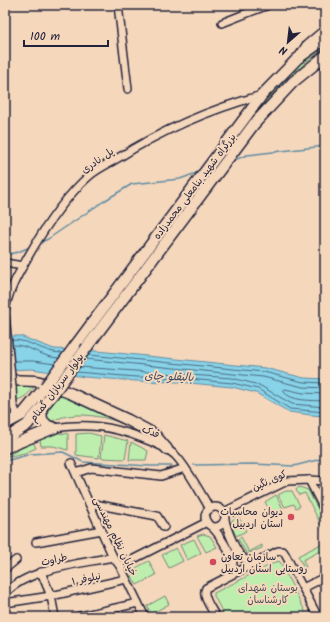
<svg xmlns="http://www.w3.org/2000/svg" width="330" height="622" viewBox="0 0 330 622" font-family="Kalam,'Playpen Sans Arabic',sans-serif">
	<style>
		.green { fill: #beeead; stroke: #708874 }
		.water { fill: #88d3e8; stroke: #5f8ca3 }
		.lines { fill: none; stroke-linecap: round; stroke-linejoin: round }
		.shore { stroke: #4b6980; stroke-width: 1 }
		.stream { stroke: #5f8ca3; stroke-width: 1.5 }
		.minor-casing { stroke: #22223b; stroke-width: 10 }
		.highway-casing { stroke: #22223b; stroke-width: 13 }
		.minor { stroke: #f5d7bc; stroke-width: 7 }
		.highway { stroke: #f5d7bc; stroke-width: 10 }
		.minor-bridge-casing { stroke: #22223b; stroke-width: 10; stroke-linecap: butt }
		.highway-bridge-casing { stroke: #22223b; stroke-width: 13; stroke-linecap: butt }
		.minor-bridge { stroke: #f5d7bc; stroke-width: 7 }
		.highway-bridge { stroke: #f5d7bc; stroke-width: 10 }
		.poi-dot { fill: #d1495b; stroke: #f5d7bc; stroke-width: 1.5 }
		.labels { text-anchor: middle; stroke-width: 4; stroke-linejoin: round; paint-order: stroke }
		.street-label { font-size: 10px; fill: #22223b; stroke: #f5d7bc }
		.poi-label { font-size: 10px; fill: #22223b; stroke: #f5d7bc; text-anchor: end }
		.park-label { font-size: 10px; fill: #414b52; stroke: #f5d7bc }
		.water-label { font-size: 11px; font-style: italic; fill: #36455e; stroke: #f5d7bc }
	</style>
	<rect width="100%" height="100%" fill="#f5d7bc"/>
	<filter id="ink" filterUnits="userSpaceOnUse"><feTurbulence type="fractalNoise" baseFrequency=".025" numOctaves="2"/><feDisplacementMap in="SourceGraphic" scale="8" xChannelSelector="R" yChannelSelector="G"/><feConvolveMatrix kernelMatrix="1 2 1 2 8 2 1 2 1" color-interpolation-filters="sRGB"/></filter>
	<g filter="url(#ink)">
		<g class="green">
			<path d="M325,43V47C284,77 252,117 221,156L26,417L19,423L262,101L304,59Z"/>
			<path d="M15,384L36,385C31,391 25,398 17,400Z"/>
			<path d="M61,392L132,427C108,417 77,409 52,421L47,418V413L51,406Z"/>
			<polygon points="58,433 68,434 68,450 53,446 41,446 40,439"/>
			<polygon points="89,433 101,436 99,458 76,455 76,434"/>
			<polygon points="104,435 128,441 125,459 101,458"/>
			<polygon points="33,442 36,448 25,453 5,457"/>
			<polygon points="131,442 148,451 146,460 129,460"/>
			<polygon points="299,487 308,490 325,523 325,533 305,493 299,495 296,490"/>
			<polygon points="286,491 292,491 300,506 296,508 294,504 285,507 278,495"/>
			<polygon points="276,495 283,509 278,512 279,515 274,517 265,502"/>
			<polygon points="238,516 246,531 236,536 231,525 233,519"/>
			<polygon points="203,534 210,536 217,547 206,552 197,536"/>
			<polygon points="241,537 249,552 262,545 262,548 247,554 238,539"/>
			<polygon points="194,539 201,553 187,560 180,545"/>
			<polygon points="325,542 325,559 320,551 303,560 306,567 304,568 298,556"/>
			<polygon points="176,548 183,561 169,568 162,555"/>
			<path d="M149,561L156,575L137,585C136,583 133,579 132,576C131,568 144,564 149,561Z"/>
			<polygon points="278,561 280,562 308,617 225,617 214,596 214,593"/>
			<polygon points="165,596 169,604 151,614 147,606"/>
		</g>
		<polygon class="water" points="5,336 20,336 54,349 97,351 265,368 304,378 325,379 325,416 311,415 289,412 256,393 232,387 179,382 136,381 85,377 32,369 5,370"/>
		<g class="lines">
			<g class="shore">
				<path d="M12,340C29,339 44,353 62,353"/>
				<path d="M12,345C29,344 42,358 59,358"/>
				<polyline points="89,355 264,372 303,382 325,383"/>
				<polyline points="85,359 263,377 303,387 325,388"/>
				<polyline points="14,361 33,361 55,364"/>
				<polyline points="80,367 232,378 259,385 292,404 325,407"/>
				<polyline points="76,372 136,377 179,378 232,383 258,389 290,409 325,412"/>
				<path d="M325,394L303,393L285,389L283,391C291,402 312,400 325,401"/>
			</g>
			<g class="stream">
				<polyline points="232,161 247,155 325,146"/>
				<polyline points="39,243 48,239 104,201 132,184 180,179 199,172"/>
				<polyline points="5,255 18,252 30,247"/>
				<polyline points="5,461 31,454 63,452 83,462 150,466 172,466"/>
				<polyline points="194,465 253,464 294,466 325,458"/>
			</g>
			<defs>
				<g id="minor">
					<polyline points="118,5 128,89"/>
					<polyline points="222,23 268,5"/>
					<polyline points="299,56 306,45 325,29"/>
					<polyline points="5,263 23,266"/>
					<path d="M5,311C8,291 19,273 29,255C45,227 64,198 89,176C97,169 108,164 118,158C162,130 211,109 262,95"/>
					<polyline points="12,387 13,405 18,417"/>
					<path d="M54,428C87,423 111,426 142,438C153,442 166,447 175,455C187,467 201,494 210,509"/>
					<polyline points="71,463 113,557 120,566 145,617"/>
					<polyline points="76,473 91,468 161,476 185,468"/>
					<polyline points="309,480 325,511"/>
					<polyline points="89,503 157,516 164,527"/>
					<circle cx="215" cy="517" r="10"/>
					<polyline points="224,512 287,481 309,480 325,481"/>
					<path d="M225,520C227,530 236,552 243,558C247,561 251,562 255,562"/>
					<path d="M212,527C219,534 232,554 233,564C233,569 231,572 228,576"/>
					<polyline points="36,542 102,530"/>
					<polyline points="120,566 207,522"/>
					<polyline points="5,569 16,560"/>
					<polyline points="41,572 51,596 55,617"/>
					<polyline points="303,588 325,577"/>
					<path d="M5,593C30,568 79,564 113,557"/>
					<polyline points="5,603 51,596 126,579"/>
					<polyline points="76,617 138,603"/>
					<path d="M216,617C212,609 201,596 206,588L278,551H283L285,554L318,617"/>
				</g>
				<g id="highway">
					<polyline points="75,346 262,95 297,59 325,39"/>
					<polyline points="87,347 254,124 293,82 325,56"/>
					<polyline points="5,380 36,381 44,383 72,394 128,420 154,434 167,449"/>
					<polyline points="41,409 42,420 48,426 54,428"/>
					<polyline points="5,424 22,415 45,387"/>
					<polyline points="5,439 27,425 53,394"/>
					<polyline points="5,448 54,428"/>
				</g>
			</defs>
			<use href="#minor" class="minor-casing"/>
			<use href="#highway" class="highway-casing"/>
			<use href="#minor" class="minor"/>
			<use href="#highway" class="highway"/>
			<defs>
				<polyline id="minor-bridge" points="5,314 12,387"/>
				<g id="highway-bridge">
					<polyline points="45,387 75,346"/>
					<polyline points="53,394 87,347"/>
				</g>
			</defs>
			<use href="#minor-bridge" class="minor-bridge-casing"/>
			<use href="#highway-bridge" class="highway-bridge-casing"/>
			<use href="#minor-bridge" class="minor-bridge"/>
			<use href="#highway-bridge" class="highway-bridge"/>
		</g>
	</g>
	<g class="poi-dot">
		<circle cx="291" cy="517" r="4"/>
		<circle cx="213" cy="562" r="4"/>
	</g>
	<g class="labels">
		<g class="street-label">
			<text transform="translate(97 160) rotate(-35)" y="4">پل نادری</text>
			<text transform="translate(194 186) rotate(-53)" y="4">بزرگراه شهید بنامعلی محمدزاده</text>
			<text transform="translate(56 387) rotate(-53)" y="4">بولوار سربازان گمنام</text>
			<text transform="translate(151 431) rotate(22)" y="4">فدک</text>
			<text transform="translate(269 480) rotate(-24)" y="4">کوی نگین</text>
			<text transform="translate(116 536) rotate(64)" y="4">خیابان نظام مهندسی</text>
			<text transform="translate(54 559) rotate(-13)" y="4">طراوت</text>
			<text transform="translate(86 578) rotate(-12)" y="4">نیلوفر ۱</text>
		</g>
		<g class="poi-label">
			<text x="283" y="515">دیوان محاسبات<tspan x="283" dy="12">استان اردبیل</tspan></text>
			<text x="221" y="560" text-anchor="start">سازمان تعاون<tspan x="221" dy="12">روستایی استان اردبیل</tspan></text>
		</g>
		<g class="park-label">
			<text x="268" y="591">بوستان شهدای<tspan x="268" dy="12">کارشناسان</tspan></text>
		</g>
		<g class="water-label">
			<text transform="translate(169 376) rotate(2)" y="4">بالیقلو چای</text>
		</g>
	</g>
	<rect width="330" height="622" fill="none" stroke="#f5d7bc" stroke-width="20"/>
	<rect x="10" y="10" width="310" height="602" fill="none" stroke="#22223b" stroke-width="1.5" filter="url(#ink)"/>
	<g transform="translate(288 42) rotate(208)" stroke="#f5d7bc" stroke-width="3" paint-order="stroke">
	<path d="M0-3L7 15L0 10L-7 15Z" fill="#22223b"/>
	<text y="-6" font-size="11" font-weight="bold" text-anchor="middle" fill="#22223b">N</text>
	</g>
	<path d="M24 40v6h84v-6" fill="none" stroke="#22223b" stroke-width="2"/>
	<text x="30" y="40" font-size="12" fill="#22223b" stroke="#f5d7bc" stroke-width="3" paint-order="stroke">100 m</text>
</svg>
